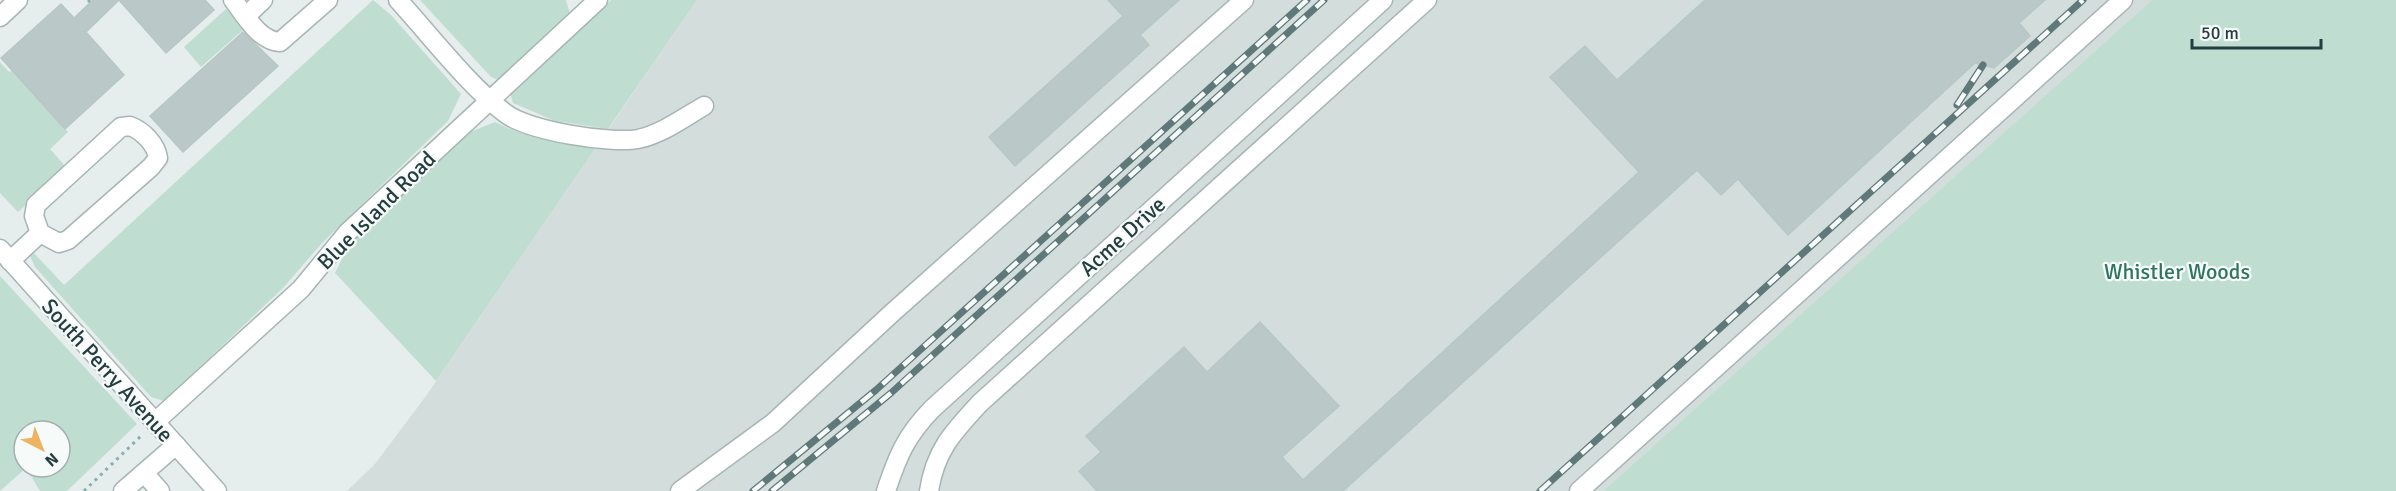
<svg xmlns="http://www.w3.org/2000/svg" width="2396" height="491" viewBox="0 0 2396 491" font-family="Signika,sans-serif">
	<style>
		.built { fill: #d3dddc }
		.green { fill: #bfded1; fill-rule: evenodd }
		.building { fill: #bac8c7; stroke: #b7c7c6; stroke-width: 1.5 }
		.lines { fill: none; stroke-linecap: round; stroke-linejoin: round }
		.minor-casing { stroke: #a7b5b5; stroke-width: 21 }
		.path { stroke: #86afb0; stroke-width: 3; stroke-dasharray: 3 4.5; stroke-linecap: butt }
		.minor { stroke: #fff; stroke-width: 18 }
		.rail-casing { stroke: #5f797a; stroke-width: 7 }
		.rail { stroke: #f6faf9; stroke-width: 4.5; stroke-dasharray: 14; stroke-linecap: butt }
		.labels { text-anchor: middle; stroke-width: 4.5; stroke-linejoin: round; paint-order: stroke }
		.street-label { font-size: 22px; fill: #243d3f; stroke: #f6faf9 }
		.park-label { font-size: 22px; fill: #307561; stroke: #f6faf9 }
	</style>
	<rect width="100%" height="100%" fill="#e5eeed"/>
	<polygon class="built" points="697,0 2152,0 1603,491 347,491 375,464 426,396"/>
	<g class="green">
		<polygon points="373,0 391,15 461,94 448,121 323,242 283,288 164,401 151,397 35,267 30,256 33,252 64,285"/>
		<polygon points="420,0 566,0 570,14 561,28 498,80 491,77"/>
		<polygon points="611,0 697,0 608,129 555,121 513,103 510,92"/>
		<polygon points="2152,0 2396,0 2396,491 1603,491"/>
		<polygon points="226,9 244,29 201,67 184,47"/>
		<polygon points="0,62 9,72 12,70 68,132 50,149 67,168 18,212 0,193"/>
		<path d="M495,122C531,140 557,143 597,146L436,381L335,273L352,239L465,134Z"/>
		<path d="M0,276L137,424L67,491H40L26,468L0,491ZM24,431H60V467H24Z"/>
	</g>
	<g class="building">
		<polygon points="93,0 205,0 214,10 166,53 119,0 86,32 124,75 65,129 1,58 61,4 74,18"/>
		<polygon points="1108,0 1179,0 1140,35 1149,45 1015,166 989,137 1123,16"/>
		<polygon points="1705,0 2045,0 2019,23 2030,36 1994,68 1975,63 1788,235 1738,179 1721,195 1697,170 1343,491 1097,491 1079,471 1101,452 1086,436 1184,347 1207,372 1260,322 1339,406 1282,457 1303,480 1639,172 1550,77 1585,46 1617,80"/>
		<polygon points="243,32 278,66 183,152 150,116"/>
	</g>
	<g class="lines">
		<defs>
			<g id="minor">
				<path d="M233,0C245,15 259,41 280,42L328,0"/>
				<path d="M398,0C429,34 469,86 505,113C527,131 611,144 638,139C662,134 683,118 704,106"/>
				<polyline points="246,16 263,0"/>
				<polyline points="0,17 18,0"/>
				<path d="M130,126C143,131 156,144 158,158L151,167L68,240L59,243L40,233L34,216L36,205L121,127Z"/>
				<polyline points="0,249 217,491"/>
				<polyline points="10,261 40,233"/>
				<polyline points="155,422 301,289 348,232 598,0"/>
				<polyline points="144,473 160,491"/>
				<polyline points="123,491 176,445"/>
				<polyline points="680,491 773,423 892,313 1244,0"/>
				<path d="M886,491C898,455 906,436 932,409L1383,0"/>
				<path d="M929,491C935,451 953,432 980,403L1427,0"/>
				<polyline points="1579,491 2123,0"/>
			</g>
		</defs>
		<use href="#minor" class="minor-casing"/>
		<g class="path">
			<polyline points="88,0 90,2"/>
			<polyline points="84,491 143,434"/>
		</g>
		<use href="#minor" class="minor"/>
		<defs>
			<g id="rail">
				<polyline points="1957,105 1983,65"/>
				<polyline points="753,491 876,390 1307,0"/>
				<polyline points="772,491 891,393 1324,0"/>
				<polyline points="1540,491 2083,0"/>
			</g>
		</defs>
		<use href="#rail" class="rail-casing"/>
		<use href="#rail" class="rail"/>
	</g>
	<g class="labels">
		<g class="street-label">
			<text transform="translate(376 210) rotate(-45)" y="8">Blue Island Road</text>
			<text transform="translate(1122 236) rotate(-42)" y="8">Acme Drive</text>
			<text transform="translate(108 370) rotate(48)" y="8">South Perry Avenue</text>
		</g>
		<g class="park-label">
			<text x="2177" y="279">Whistler Woods</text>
		</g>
	</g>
	<g transform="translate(42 449) rotate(138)"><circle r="28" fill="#f6faf9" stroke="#a2aeaf" stroke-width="1.5"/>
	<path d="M0-4.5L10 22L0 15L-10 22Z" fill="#edb363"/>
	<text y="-9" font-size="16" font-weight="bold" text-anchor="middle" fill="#243d3f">N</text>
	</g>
	<path d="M2192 39v9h129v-9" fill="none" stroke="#243d3f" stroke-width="3"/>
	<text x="2201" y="39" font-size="18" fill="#243d3f" stroke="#f6faf9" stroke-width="4.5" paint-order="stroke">50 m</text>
</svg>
